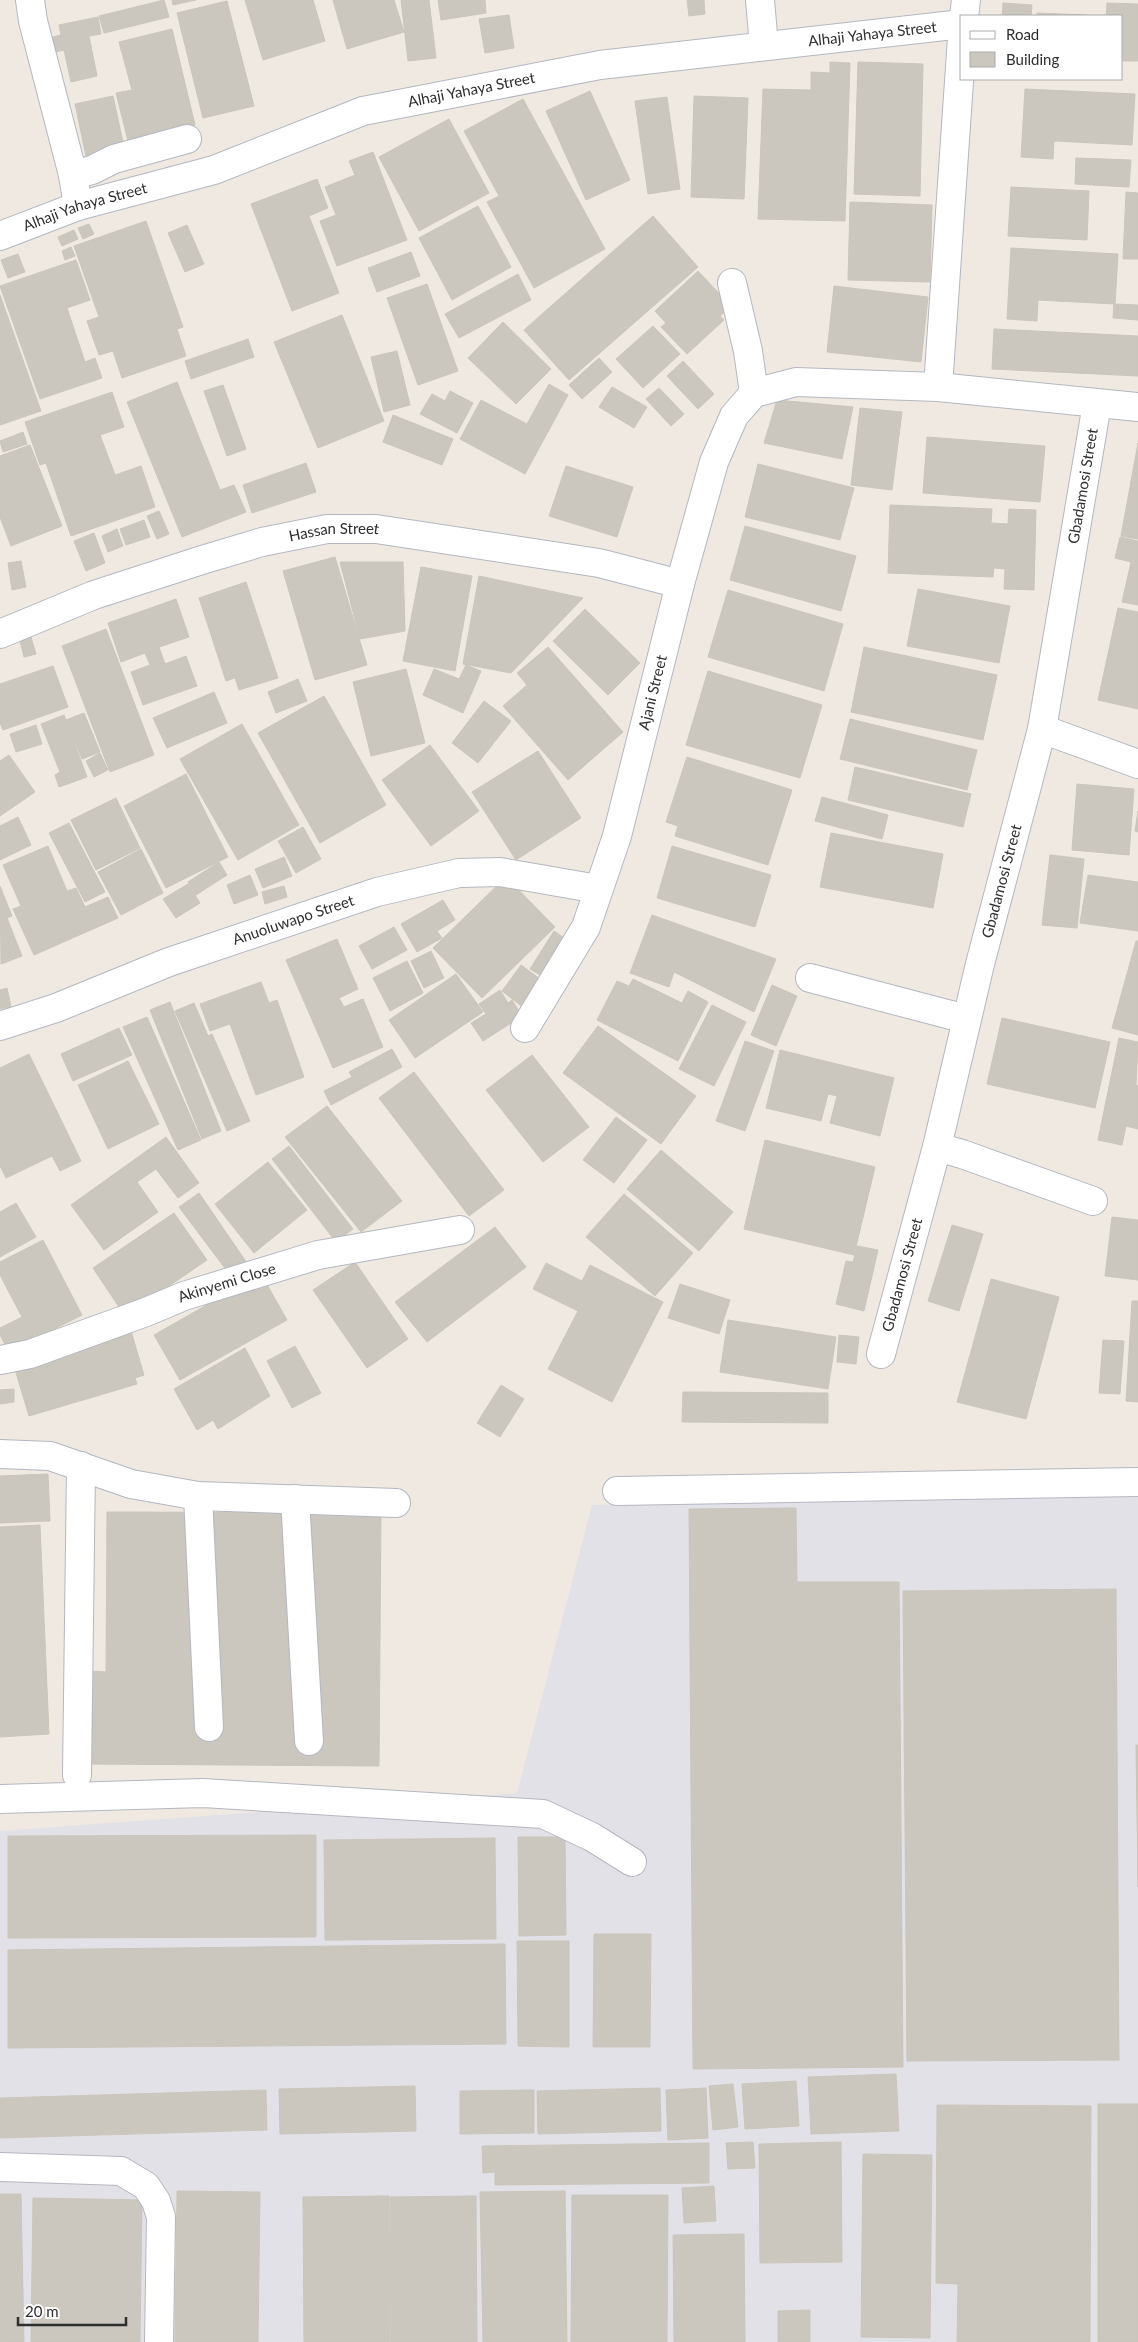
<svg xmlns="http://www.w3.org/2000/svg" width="1138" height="2342" viewBox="0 0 1138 2342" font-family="Lato,sans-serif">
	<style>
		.industrial { fill: #e3e1e8 }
		.building { fill: #cbc7bf; stroke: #cbc5ba }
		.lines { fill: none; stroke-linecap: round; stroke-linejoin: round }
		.minor-casing { stroke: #b4b7c1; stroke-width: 30 }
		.minor { stroke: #fff; stroke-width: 28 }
		.labels { text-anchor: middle; stroke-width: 4; stroke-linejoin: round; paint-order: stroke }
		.street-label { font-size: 15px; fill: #2e2e2e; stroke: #fff }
	</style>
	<rect width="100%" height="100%" fill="#efe9e1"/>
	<polygon class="industrial" points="1138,1492 1138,2342 0,2342 0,1831 517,1793 592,1505"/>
	<g class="building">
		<polygon points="164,0 169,17 104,33 99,16"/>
		<polygon points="172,0 196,0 173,5"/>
		<polygon points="245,0 313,0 325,41 263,60"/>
		<polygon points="333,0 394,0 404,32 347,49"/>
		<polygon points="401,0 429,0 436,58 408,61"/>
		<polygon points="438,0 485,0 486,13 441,20"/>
		<polygon points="687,0 704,0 705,14 689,16"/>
		<polygon points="227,1 254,106 203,118 177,13"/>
		<polygon points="1003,3 1032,5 1031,16 1002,16"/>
		<polygon points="1107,3 1138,4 1138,61 1122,61 1122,16 1106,16"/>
		<polygon points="1037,13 1087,15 1087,16 1037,16"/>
		<polygon points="509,15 514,48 485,53 479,19"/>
		<polygon points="98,17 101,34 89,36 97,76 71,82 64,50 50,53 49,38 61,35 59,25"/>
		<polygon points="172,29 195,125 128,141 116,93 132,90 119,42"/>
		<polygon points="830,62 850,63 845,221 758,219 763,89 811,90 811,72 830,73"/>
		<polygon points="858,62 923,64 920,196 854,194"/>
		<polygon points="1025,89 1135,94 1132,145 1054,141 1053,159 1021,157"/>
		<polygon points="590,91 630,180 586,200 546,111"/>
		<polygon points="113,96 124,147 86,156 75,104"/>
		<polygon points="694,96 748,98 744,199 691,197"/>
		<polygon points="667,97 680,189 648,194 635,101"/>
		<polygon points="523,99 605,249 534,288 487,202 499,196 464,131"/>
		<polygon points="449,119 489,193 419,231 379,157"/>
		<polygon points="373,152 407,240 337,266 320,221 336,215 325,187 355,175 349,161"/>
		<polygon points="1076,158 1131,160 1129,187 1075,184"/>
		<polygon points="317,179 328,208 309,216 339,293 292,311 251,204"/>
		<polygon points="1011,187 1089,191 1087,240 1008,236"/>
		<polygon points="1126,192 1138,193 1138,259 1123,259"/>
		<polygon points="850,202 932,205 930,282 848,280"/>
		<polygon points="478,206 511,267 452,300 419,238"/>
		<polygon points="653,216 698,267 569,380 524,330"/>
		<polygon points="146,221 183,327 177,329 186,356 122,378 113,351 99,355 87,321 99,317 74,246"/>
		<polygon points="89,224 94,234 83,239 78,228"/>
		<polygon points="187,225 204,264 185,272 168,233"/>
		<polygon points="74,230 78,239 62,246 58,237"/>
		<polygon points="71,247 75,256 65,260 62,251"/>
		<polygon points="1011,248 1118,254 1115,304 1038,300 1037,321 1007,319"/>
		<polygon points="411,252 420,276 377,292 368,268"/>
		<polygon points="18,254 25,272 8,278 1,260"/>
		<polygon points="76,260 90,300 67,308 85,362 95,358 102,378 40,399 0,286"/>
		<polygon points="698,271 731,306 720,316 724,320 687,354 661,327 666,323 655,311"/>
		<polygon points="518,274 531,300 459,338 445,314"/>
		<polygon points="427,284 458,371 418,385 387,298"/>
		<polygon points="834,286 928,297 921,362 827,352"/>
		<polygon points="0,295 41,411 0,425"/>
		<polygon points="1114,304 1138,305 1138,320 1113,318"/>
		<polygon points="342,315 384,421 318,448 274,342"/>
		<polygon points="503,322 551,369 516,404 468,358"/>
		<polygon points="653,326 680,354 643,388 616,359"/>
		<polygon points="994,329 1138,336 1138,376 992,369"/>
		<polygon points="248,339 254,357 191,379 185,361"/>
		<polygon points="397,351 410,405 384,412 371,357"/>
		<polygon points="599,358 612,372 582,399 569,385"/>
		<polygon points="683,361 714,394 698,409 667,376"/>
		<polygon points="177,382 220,490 234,485 246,512 182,537 127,402"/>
		<polygon points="549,384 568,395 525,474 460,439 481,400 527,424"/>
		<polygon points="223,385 246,449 227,456 204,391"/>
		<polygon points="612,387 647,407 634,428 599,407"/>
		<polygon points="659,388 684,414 671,426 646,399"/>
		<polygon points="450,391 473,403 457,433 420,414 432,394 445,401"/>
		<polygon points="112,392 124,427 100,435 115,475 141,466 155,507 71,536 46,463 40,465 25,422"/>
		<polygon points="777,400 853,407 842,459 764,443"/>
		<polygon points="860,408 902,412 892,490 851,485"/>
		<polygon points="393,415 453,439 442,465 383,442"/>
		<polygon points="23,432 27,444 3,452 0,441"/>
		<polygon points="927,437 1045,446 1040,502 923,493"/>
		<polygon points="1138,443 1138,539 1121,536"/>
		<polygon points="30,445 62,526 11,546 0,517 0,456"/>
		<polygon points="306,463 316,492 252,513 243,485"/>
		<polygon points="758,464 854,488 840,540 745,517"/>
		<polygon points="566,466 633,487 617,537 549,516"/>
		<polygon points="890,505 992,509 991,523 1008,524 1009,509 1036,510 1034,590 1004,589 1005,569 994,568 993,577 888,573"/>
		<polygon points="159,511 169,534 157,539 147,516"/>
		<polygon points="144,520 150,537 126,545 120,529"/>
		<polygon points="745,526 856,556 841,611 730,580"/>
		<polygon points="117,529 123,546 108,552 102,536"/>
		<polygon points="94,533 105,563 86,571 74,541"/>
		<polygon points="1120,537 1138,541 1138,605 1122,602 1131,562 1115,558"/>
		<polygon points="335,557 367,665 315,680 283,571"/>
		<polygon points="21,561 26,587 12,590 8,563"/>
		<polygon points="340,562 403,562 405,631 360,639"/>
		<polygon points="421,567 472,576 455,671 403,661"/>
		<polygon points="479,576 583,598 511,673 463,664"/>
		<polygon points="246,582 278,678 239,690 235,678 226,681 199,598"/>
		<polygon points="918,589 1010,606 999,663 907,646"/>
		<polygon points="728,590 843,624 824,691 708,657"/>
		<polygon points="176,599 189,637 159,647 165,664 186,656 197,686 143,705 131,672 150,665 145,653 121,662 108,623"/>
		<polygon points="1118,608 1138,612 1138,709 1098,700"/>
		<polygon points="585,609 640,663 608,695 553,641"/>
		<polygon points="106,629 154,755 110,772 62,646"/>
		<polygon points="30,634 36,654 24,657 19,637"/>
		<polygon points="548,647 623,732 568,780 503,706 527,685 517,673"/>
		<polygon points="864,647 997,675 983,740 851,712"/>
		<polygon points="466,665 481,671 463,713 423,695 434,669 459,679"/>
		<polygon points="53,666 68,707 3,730 0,723 0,684"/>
		<polygon points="406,669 425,743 371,756 353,682"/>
		<polygon points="708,671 822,705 800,778 686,745"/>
		<polygon points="298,679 307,701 276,713 268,692"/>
		<polygon points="214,692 227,723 167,748 153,718"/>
		<polygon points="324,696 386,805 320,843 258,733"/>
		<polygon points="484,701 511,721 478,763 452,743"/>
		<polygon points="84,713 100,752 82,759 66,720"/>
		<polygon points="64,715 87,777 59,787 55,775 60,772 41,724"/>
		<polygon points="850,719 977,750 967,790 840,759"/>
		<polygon points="242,724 299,825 238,860 180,759"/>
		<polygon points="36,725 42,744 16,752 10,734"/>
		<polygon points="430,745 479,811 431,846 382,780"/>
		<polygon points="538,751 581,818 516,860 472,792"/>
		<polygon points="100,753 108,770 94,777 86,761"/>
		<polygon points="9,755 35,792 0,816 0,761"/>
		<polygon points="687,757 792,790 768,865 675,836 678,826 666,822"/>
		<polygon points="855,767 971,794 963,827 848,800"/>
		<polygon points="186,774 228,857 166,888 124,806"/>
		<polygon points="1077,784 1134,789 1129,855 1072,850"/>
		<polygon points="822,797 888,815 882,839 815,821"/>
		<polygon points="116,798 140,848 96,870 71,820"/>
		<polygon points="1138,811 1138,832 1135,831"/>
		<polygon points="18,817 31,845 0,860 0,826"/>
		<polygon points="69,823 105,892 85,902 49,833"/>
		<polygon points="303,827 321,859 296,873 278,841"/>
		<polygon points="831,833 943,854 933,908 820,887"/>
		<polygon points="48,846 67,891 76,888 85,907 108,897 118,918 34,955 13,909 21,906 3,865"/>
		<polygon points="672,846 771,875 755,927 657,898"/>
		<polygon points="141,849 163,893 121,915 98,872"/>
		<polygon points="1050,855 1084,859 1077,928 1042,925"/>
		<polygon points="284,857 292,876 263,888 255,869"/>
		<polygon points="219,862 227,875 196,895 188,882"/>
		<polygon points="250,875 258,895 234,904 227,885"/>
		<polygon points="1088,875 1138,882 1138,931 1080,923"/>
		<polygon points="506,877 555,927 482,998 433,948"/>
		<polygon points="188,884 200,903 176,918 163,899"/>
		<polygon points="0,886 12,916 7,918 22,956 1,964"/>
		<polygon points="284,886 287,897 265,904 262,892"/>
		<polygon points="443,900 455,920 437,931 442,938 417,952 401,924"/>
		<polygon points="652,915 776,959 754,1012 674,972 669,987 630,973"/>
		<polygon points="394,927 407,950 372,969 359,946"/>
		<polygon points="554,931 570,942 547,979 530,969"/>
		<polygon points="337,939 358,989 339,998 344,1007 363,999 383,1047 333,1068 286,960"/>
		<polygon points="1136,941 1138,941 1138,1035 1112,1028"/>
		<polygon points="431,951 444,978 424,988 411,961"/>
		<polygon points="407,961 423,993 390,1011 373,978"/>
		<polygon points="521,965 544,982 524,1008 502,991"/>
		<polygon points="456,974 483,1012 415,1058 389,1020"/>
		<polygon points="633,979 682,1003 688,991 708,1002 678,1061 597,1020 617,981 629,986"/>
		<polygon points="261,982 269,1003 277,1000 304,1077 256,1095 230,1024 210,1031 200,1004"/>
		<polygon points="772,985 797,996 776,1046 751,1035"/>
		<polygon points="7,988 11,1007 0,1009 0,990"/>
		<polygon points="500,990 508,1003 512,1000 522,1016 483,1041 471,1023 486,1014 479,1004"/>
		<polygon points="170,1002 221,1131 202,1139 150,1010"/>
		<polygon points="194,1003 208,1036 212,1034 250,1121 227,1131 175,1011"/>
		<polygon points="712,1005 746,1022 714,1086 679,1069"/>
		<polygon points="147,1017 201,1140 178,1150 123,1027"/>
		<polygon points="1002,1018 1110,1042 1095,1108 987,1084"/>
		<polygon points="598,1026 696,1096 661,1144 563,1073"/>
		<polygon points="119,1028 132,1055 73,1081 61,1054"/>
		<polygon points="1119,1038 1138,1042 1136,1085 1138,1086 1138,1129 1126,1126 1122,1145 1098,1140"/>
		<polygon points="745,1041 774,1051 745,1131 716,1121"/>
		<polygon points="392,1049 402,1067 331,1105 324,1091 352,1077 349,1072"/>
		<polygon points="780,1050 894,1078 880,1136 830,1123 837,1096 828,1094 821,1121 766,1108"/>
		<polygon points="29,1054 81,1161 60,1171 52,1156 6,1178 0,1166 0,1068"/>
		<polygon points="532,1055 589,1127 543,1162 486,1090"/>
		<polygon points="128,1061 159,1124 108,1149 78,1085"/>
		<polygon points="414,1072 504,1190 469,1216 379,1098"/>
		<polygon points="327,1106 402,1201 361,1232 285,1137"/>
		<polygon points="616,1117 647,1140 614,1183 583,1160"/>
		<polygon points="166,1137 199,1183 178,1198 156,1169 137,1182 158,1212 104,1250 71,1205"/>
		<polygon points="765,1140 875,1167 854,1255 744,1229"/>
		<polygon points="289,1146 353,1229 336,1242 272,1159"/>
		<polygon points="661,1150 733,1212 699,1251 627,1189"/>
		<polygon points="268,1162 307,1210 254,1253 215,1204"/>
		<polygon points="199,1193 249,1266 230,1275 179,1207"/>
		<polygon points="624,1194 693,1253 655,1296 586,1237"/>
		<polygon points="16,1203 36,1237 0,1257 0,1212"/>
		<polygon points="174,1213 207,1260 125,1316 93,1268"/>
		<polygon points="1112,1217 1138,1220 1138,1280 1105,1276"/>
		<polygon points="952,1225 983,1234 959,1311 928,1301"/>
		<polygon points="495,1227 526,1267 427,1342 395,1302"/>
		<polygon points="43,1240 82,1315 9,1352 0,1335 0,1328 22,1317 0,1275 0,1262"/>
		<polygon points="857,1246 878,1250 864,1311 836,1304 846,1261 853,1262"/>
		<polygon points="355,1262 408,1339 367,1368 313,1290"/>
		<polygon points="546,1263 582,1281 590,1265 663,1302 612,1402 548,1369 578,1311 533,1289"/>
		<polygon points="261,1274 287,1320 180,1380 154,1335"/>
		<polygon points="991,1279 1059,1297 1026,1419 957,1402"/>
		<polygon points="680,1284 730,1300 719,1334 668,1318"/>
		<polygon points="1132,1301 1138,1301 1138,1402 1126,1401"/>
		<polygon points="728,1320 836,1337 828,1389 720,1372"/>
		<polygon points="131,1331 144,1375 135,1378 137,1384 29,1416 14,1366"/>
		<polygon points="839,1335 859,1337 856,1364 837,1362"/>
		<polygon points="1103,1340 1124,1341 1120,1394 1099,1393"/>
		<polygon points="295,1346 321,1393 292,1408 267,1361"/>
		<polygon points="245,1348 270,1396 218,1429 213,1420 197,1430 174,1389"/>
		<polygon points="501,1385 524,1399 500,1437 477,1423"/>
		<polygon points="14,1389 14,1402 0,1404 0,1390"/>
		<polygon points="683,1392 828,1393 828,1423 682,1422"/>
		<polygon points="48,1474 50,1521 0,1523 0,1476"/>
		<polygon points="796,1508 797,1582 899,1582 903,2067 693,2069 689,1509"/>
		<polygon points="107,1512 381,1513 379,1766 88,1764 89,1671 106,1672"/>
		<polygon points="40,1525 49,1734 0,1737 0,1527"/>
		<polygon points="1116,1589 1119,2060 907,2061 903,1591"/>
		<polygon points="1136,1745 1138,1745 1138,1887"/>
		<polygon points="316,1835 316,1937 8,1938 8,1836"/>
		<polygon points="518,1837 565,1837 566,1935 519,1936"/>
		<polygon points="495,1838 496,1939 325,1940 324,1840"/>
		<polygon points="594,1934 651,1934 650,2047 593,2047"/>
		<polygon points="517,1941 569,1941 569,2047 518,2046"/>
		<polygon points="505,1944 506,2044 8,2048 8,1950"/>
		<polygon points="896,2074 899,2131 811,2134 808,2077"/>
		<polygon points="796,2081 799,2126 745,2129 742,2084"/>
		<polygon points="733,2084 738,2127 713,2130 709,2086"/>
		<polygon points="415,2086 416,2131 280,2134 279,2089"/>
		<polygon points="660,2088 661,2131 538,2134 537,2091"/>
		<polygon points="706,2088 708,2138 668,2140 666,2090"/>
		<polygon points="266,2090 267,2130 0,2138 0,2098"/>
		<polygon points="534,2090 534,2133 460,2134 460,2091"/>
		<rect x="1098" y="2104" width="40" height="238"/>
		<polygon points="937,2105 1091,2106 1090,2342 957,2342 958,2284 936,2283"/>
		<polygon points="753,2142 755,2168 728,2169 726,2143"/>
		<polygon points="841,2142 842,2262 760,2263 759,2144"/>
		<polygon points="709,2143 709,2183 495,2185 495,2172 483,2173 482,2146"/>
		<polygon points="863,2154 932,2155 930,2338 861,2337"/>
		<polygon points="714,2186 716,2221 684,2223 682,2188"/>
		<polygon points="177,2191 260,2192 258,2342 175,2342"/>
		<polygon points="565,2191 567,2342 483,2342 480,2192"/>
		<polygon points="0,2194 21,2194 24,2342 0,2342"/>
		<polygon points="572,2195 668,2195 667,2342 571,2342"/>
		<polygon points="389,2196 390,2342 304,2342 303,2197"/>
		<polygon points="476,2196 477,2342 391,2342 390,2197"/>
		<polygon points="33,2198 142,2200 140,2342 31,2342"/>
		<polygon points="744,2234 745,2342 674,2342 673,2235"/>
		<polygon points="810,2310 810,2342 778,2342 778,2311"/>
	</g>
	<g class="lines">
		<defs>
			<g id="minor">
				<polyline points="30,0 33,21 73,175 78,206"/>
				<polyline points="760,0 764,46"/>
				<polyline points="964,16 966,0"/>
				<polyline points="73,175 92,170 114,159 187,139"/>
				<path id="s1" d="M0,236L78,206L214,170L363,111L600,65L962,24"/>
				<polyline points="732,283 748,351 754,393"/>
				<polyline points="938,387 962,38"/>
				<path id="s2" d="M0,634L94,595L202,560L262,542L327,529H376L599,563L680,584"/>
				<polyline points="1042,729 1138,764"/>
				<polyline points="810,978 966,1019"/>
				<path id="s3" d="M0,1026L56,1008L169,962L377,892L459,873L500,872L598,889"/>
				<path id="s4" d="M525,1028L586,927L617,836L680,584L714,462L734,416L754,393L796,382L938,387L1138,407"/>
				<polyline points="937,1147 962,1154 1093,1201"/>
				<path id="s5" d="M881,1354L937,1147L980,964L1042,729L1097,404"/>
				<path id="s6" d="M0,1360L30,1354L146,1312L184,1296L318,1255L460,1230"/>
				<polyline points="0,1454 50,1456 131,1484 198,1496 396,1503"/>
				<polyline points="617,1491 1138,1482"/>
				<polyline points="198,1496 209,1727"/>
				<polyline points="295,1499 309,1741"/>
				<polyline points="77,1775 81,1466"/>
				<polyline points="0,1799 203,1793 543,1814 592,1837 632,1862"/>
				<polyline points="0,2167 121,2171 146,2186 156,2201 161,2217 159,2342"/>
			</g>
		</defs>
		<use href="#minor" class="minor-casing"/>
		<use href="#minor" class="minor"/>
	</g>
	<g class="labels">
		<g class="street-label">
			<text dy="5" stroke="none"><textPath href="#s1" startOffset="900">Alhaji Yahaya Street</textPath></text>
			<text dy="5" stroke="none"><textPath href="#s1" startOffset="495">Alhaji Yahaya Street</textPath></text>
			<text dy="5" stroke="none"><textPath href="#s1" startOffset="90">Alhaji Yahaya Street</textPath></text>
			<text dy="5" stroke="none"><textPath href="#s5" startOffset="892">Gbadamosi Street</textPath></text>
			<text dy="5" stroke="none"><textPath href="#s2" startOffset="351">Hassan Street</textPath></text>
			<text dy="5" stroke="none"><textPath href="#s4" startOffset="362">Ajani Street</textPath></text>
			<text dy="5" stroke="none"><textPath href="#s5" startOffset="488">Gbadamosi Street</textPath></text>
			<text dy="5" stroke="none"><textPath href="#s3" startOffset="312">Anuoluwapo Street</textPath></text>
			<text dy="5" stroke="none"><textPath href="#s5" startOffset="82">Gbadamosi Street</textPath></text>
			<text dy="5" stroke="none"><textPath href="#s6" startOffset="240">Akinyemi Close</textPath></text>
		</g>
	</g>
	<rect x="960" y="15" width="162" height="65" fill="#ffffff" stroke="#ababab"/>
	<rect x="970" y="31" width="25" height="8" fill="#ffffff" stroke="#ababab"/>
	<text x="1006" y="40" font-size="15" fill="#2e2e2e">Road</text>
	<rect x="970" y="52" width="25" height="15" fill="#cbc7bf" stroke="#ababab"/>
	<text x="1006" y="65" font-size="15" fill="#2e2e2e">Building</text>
	<path d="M18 2317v8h108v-8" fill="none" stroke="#2e2e2e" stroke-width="2.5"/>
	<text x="25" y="2317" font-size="15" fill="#2e2e2e" stroke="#ffffff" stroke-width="4" paint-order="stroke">20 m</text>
</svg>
